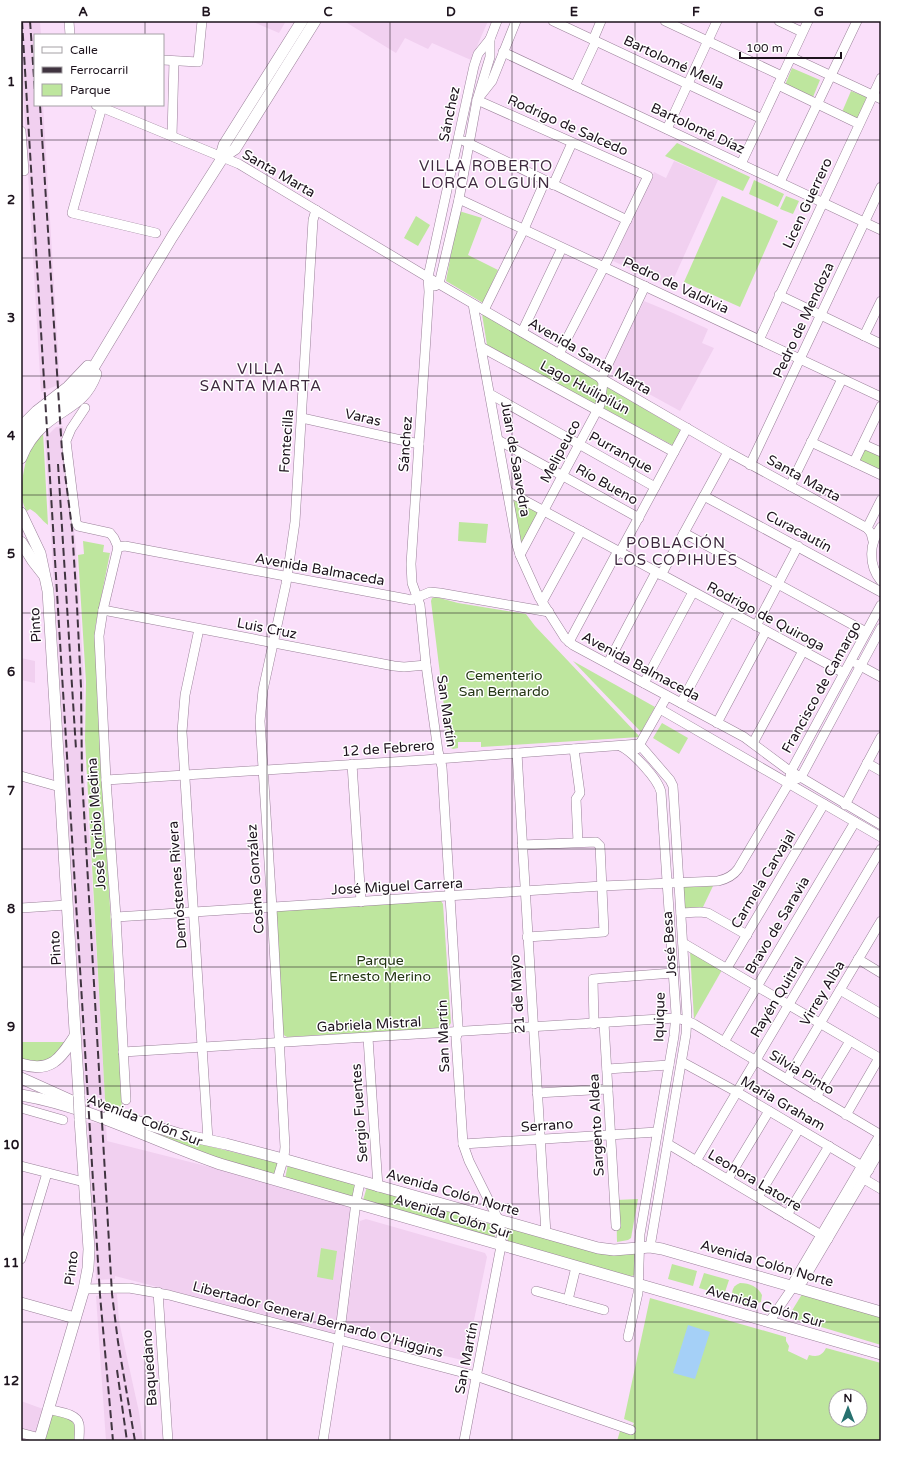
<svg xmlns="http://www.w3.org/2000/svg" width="902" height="1462" viewBox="0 0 902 1462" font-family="'Varela Round',sans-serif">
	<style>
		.built { fill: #f1d0f0 }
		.green { fill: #bee69e; fill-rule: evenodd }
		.water { fill: #a5d0f7 }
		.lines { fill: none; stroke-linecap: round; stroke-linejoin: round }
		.minor-casing { stroke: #9a8199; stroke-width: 10 }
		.major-casing { stroke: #9a8199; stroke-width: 12 }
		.minor { stroke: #fff; stroke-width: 9 }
		.major { stroke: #fff; stroke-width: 11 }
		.rail { stroke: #403440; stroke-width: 2; stroke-dasharray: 8 4; stroke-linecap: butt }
		.major-bridge-casing { stroke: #9a8199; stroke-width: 12; stroke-linecap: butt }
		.major-bridge { stroke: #fff; stroke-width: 11 }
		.grid { fill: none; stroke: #1d131d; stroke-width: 1; stroke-opacity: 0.55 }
		.labels { text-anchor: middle; stroke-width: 3; stroke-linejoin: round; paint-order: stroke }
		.street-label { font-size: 14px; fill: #1d131d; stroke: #fff }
		.park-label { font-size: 14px; fill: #233513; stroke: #fff }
		.neighbourhood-label { font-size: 15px; letter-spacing: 1px; fill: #3f2a3f; stroke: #fff }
		.neatline { fill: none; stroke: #1d131d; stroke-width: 1.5 }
		.grid-label { font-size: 13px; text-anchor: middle; font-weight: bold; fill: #1d131d }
	</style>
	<rect width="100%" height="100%" fill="#fadffa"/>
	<g class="built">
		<polygon points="21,21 40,21 41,35 35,35 35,105 43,105 60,384 41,392 21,56"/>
		<polygon points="251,21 286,21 279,33"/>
		<polygon points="344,21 488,21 471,60 432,43 428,49 405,38 396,53"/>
		<polygon points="674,161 718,180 670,287 613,261 654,172 666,178"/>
		<polygon points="644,301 673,313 708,329 702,343 714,348 680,411 609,372"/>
		<polygon points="63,426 76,548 84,682 83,743 85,786 91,862 105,1099 85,1094 45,438 56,427"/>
		<polygon points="21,658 35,661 35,683 21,680"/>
		<polygon points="87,1122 106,1124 107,1141 210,1167 351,1207 336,1335 273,1317 115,1276 115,1279 96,1280"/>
		<polygon points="366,1219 485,1253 487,1257 466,1359 462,1360 347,1333 345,1330 360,1221"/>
		<polygon points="104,1294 117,1294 119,1321 139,1412 143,1441 106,1441 96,1296"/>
		<polygon points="21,1401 43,1409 33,1441 21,1441"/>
	</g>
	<g class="green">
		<polygon points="792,68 820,80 813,97 785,85"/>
		<polygon points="851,91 867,97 857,119 842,112"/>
		<polygon points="677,143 750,177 743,191 665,156"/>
		<polygon points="754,180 784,194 778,207 749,194"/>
		<polygon points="722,196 778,221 740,307 684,282"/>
		<polygon points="786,196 799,201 793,214 780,209"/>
		<polygon points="459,211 482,218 468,255 498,270 483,303 446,281"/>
		<polygon points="416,216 430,225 418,246 404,238"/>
		<polygon points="482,314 600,380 596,405 487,345"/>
		<polygon points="607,387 682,431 674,446 603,408"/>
		<path d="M43,432L48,525C40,519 39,514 30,509L27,511C16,498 25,458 32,444C35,440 39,436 43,432Z"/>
		<polygon points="865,448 881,455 881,471 859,460"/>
		<polygon points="511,496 539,512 522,545"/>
		<polygon points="459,522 488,524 486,543 458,541"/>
		<polygon points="83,541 104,545 103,552 110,553 95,628 102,774 122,1107 106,1104 105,1099 85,740 86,682 78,555 84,554"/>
		<polygon points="436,597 458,603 526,614 535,626 640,737 481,747 481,742 458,742 458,748 453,749 449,747 431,601 432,598"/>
		<polygon points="573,661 655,707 641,732"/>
		<polygon points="662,723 688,738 679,754 653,738"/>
		<polygon points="713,886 703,907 684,908 683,887"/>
		<polygon points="441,901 443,904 451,1023 448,1028 287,1037 282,1034 276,911"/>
		<polygon points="690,951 722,970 694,1019"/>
		<polygon points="21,1042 68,1042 48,1063 21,1060"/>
		<polygon points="146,1129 204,1145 278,1163 275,1175 208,1155"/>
		<polygon points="288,1164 355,1183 353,1197 285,1179"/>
		<polygon points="367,1187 490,1224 495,1227 495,1238 363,1200"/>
		<polygon points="638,1199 631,1238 628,1240 617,1242 616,1200"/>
		<polygon points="507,1227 636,1251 635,1275 628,1277 508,1245"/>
		<polygon points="321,1248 337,1251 333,1280 317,1277"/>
		<polygon points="672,1264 697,1271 693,1286 668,1279"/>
		<polygon points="704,1273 729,1280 724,1295 699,1288"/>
		<path d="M740,1283C750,1283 758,1287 762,1295L761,1302L753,1305L736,1302C730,1295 731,1286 740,1283Z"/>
		<polygon points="804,1291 881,1314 881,1345 788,1317"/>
		<path d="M650,1298L786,1337V1341L789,1346L788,1351L807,1360L809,1355C817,1357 822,1356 826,1348L881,1363V1441H617L620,1431L629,1434L634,1423L624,1419ZM836,1396H860V1420H836Z"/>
		<path d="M51,1414C73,1419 76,1418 75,1441H43Z"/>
	</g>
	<polygon class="water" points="688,1325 710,1332 695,1379 673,1373"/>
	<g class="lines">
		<defs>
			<g id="minor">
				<polyline points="69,21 70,35"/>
				<polyline points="516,21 492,81 477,100 648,176 604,267 559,354"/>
				<polyline points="553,21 762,119"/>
				<polyline points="665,21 782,76"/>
				<polyline points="779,21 802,32"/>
				<polyline points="593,40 601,21"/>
				<polyline points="503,52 881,230"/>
				<polyline points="791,57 881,99"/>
				<polyline points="163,60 198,62 202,21"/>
				<polyline points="778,85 859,124"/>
				<polyline points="575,86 596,41"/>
				<polyline points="96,105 239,164 439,284 728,452 867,528 871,533 873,541"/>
				<polyline points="102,107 72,213 156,233"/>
				<polyline points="667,129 717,21"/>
				<polyline points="21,131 24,171"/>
				<polyline points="172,136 174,61"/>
				<polyline points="464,141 627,220"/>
				<polyline points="741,164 808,21"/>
				<polyline points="780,182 857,21"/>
				<polyline points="553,185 572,143"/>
				<polyline points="459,199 881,397"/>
				<polyline points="435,286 439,284 459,199 477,100 490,57 490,39"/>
				<polyline points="779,295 881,344"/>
				<polyline points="473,304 517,545 520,555 539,597 565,638 573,645 744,737 787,769 881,825"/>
				<polyline points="484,310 524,229 545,181"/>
				<polyline points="522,332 562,248"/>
				<polyline points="864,336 881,301"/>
				<polyline points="759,340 881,78"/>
				<polyline points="481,347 674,452"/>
				<polyline points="490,394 655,487"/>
				<polyline points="85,408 71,429 66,441 76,522 78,526 110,533 114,538 118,547"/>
				<polyline points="302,418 419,444"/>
				<polyline points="498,440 639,518"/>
				<polyline points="811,442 881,475"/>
				<polyline points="863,444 881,452"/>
				<polyline points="854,462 881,406"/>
				<polyline points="750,465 881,187"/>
				<polyline points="790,486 842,379"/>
				<polyline points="507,491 844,673"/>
				<polyline points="704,496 881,592"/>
				<path d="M881,527C869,543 868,565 881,581"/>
				<polyline points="867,528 881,500"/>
				<polyline points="684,533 866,632"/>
				<polyline points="118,547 103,610 99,636 106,780 116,917 126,1100"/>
				<polyline points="118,547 125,546 407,599 411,600 430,592 440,593 549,612"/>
				<polyline points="520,555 600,405 603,383 601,379 645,286"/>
				<polyline points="661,575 728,452"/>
				<polyline points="542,602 581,531"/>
				<polyline points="103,610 394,666 404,667 426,665"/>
				<polyline points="756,626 798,546"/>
				<polyline points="199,629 185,695 182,732 208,1140"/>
				<polyline points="569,642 615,556 620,552 687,428"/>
				<polyline points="608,663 656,572"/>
				<polyline points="857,664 881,677"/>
				<polyline points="644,683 693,592"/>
				<polyline points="681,703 730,612"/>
				<polyline points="660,709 881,837"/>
				<polyline points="717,723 766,631"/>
				<polyline points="753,743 803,651"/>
				<polyline points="639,744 670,780 673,786 687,1015 686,1034 650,1247"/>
				<path d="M620,746C633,752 658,779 661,792L676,1014L674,1036L640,1234L638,1293L628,1337"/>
				<polyline points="574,749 580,793 576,799 578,842"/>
				<polyline points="637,749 667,696"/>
				<polyline points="517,753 546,1234"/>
				<polyline points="867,763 881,771"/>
				<polyline points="352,764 361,902"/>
				<polyline points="21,776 60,787"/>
				<polyline points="797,779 801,777 881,628"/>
				<polyline points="106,780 424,760 639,744"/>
				<polyline points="845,805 881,737"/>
				<polyline points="522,845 596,842 600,846 604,932 527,937"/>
				<polyline points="21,908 67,905"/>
				<polyline points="681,913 700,912 708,913 747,935"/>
				<path d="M116,917L602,886L718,881C727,879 733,876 738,869L789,783L791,771L881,605"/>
				<polyline points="683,943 881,1059"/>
				<polyline points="858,959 881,973"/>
				<polyline points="727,968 824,804"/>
				<polyline points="840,990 881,1014"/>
				<polyline points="604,1023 616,1226"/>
				<polyline points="594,1024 593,979 673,973"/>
				<polyline points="368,1038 378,1187"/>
				<polyline points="724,1042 855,822"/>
				<polyline points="123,1052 676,1018 687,1021 694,1024 881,1135"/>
				<polyline points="682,1062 737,1092 869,1170"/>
				<polyline points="607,1069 669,1065"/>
				<polyline points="787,1079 881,921"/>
				<polyline points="537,1093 608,1089"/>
				<polyline points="816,1097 850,1041"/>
				<polyline points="21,1108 63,1120"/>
				<polyline points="846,1115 879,1058"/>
				<polyline points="463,1144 657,1132"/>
				<polyline points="668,1144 828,1239"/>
				<polyline points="696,1161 881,849"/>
				<polyline points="21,1166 84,1182"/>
				<polyline points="728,1179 769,1111"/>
				<polyline points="864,1179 881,1189"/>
				<polyline points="277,1180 284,1157 285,1147 272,908 260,721 263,690 286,584 295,522 313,220 316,210"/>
				<polyline points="758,1197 799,1129"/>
				<polyline points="787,1215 829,1146"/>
				<polyline points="21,1259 47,1173"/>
				<polyline points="793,1287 803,1281 881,1149"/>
				<polyline points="84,1289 129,1288 169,1295 476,1376 631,1430"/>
				<polyline points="536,1291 604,1310"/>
				<polyline points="158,1292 168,1441"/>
				<polyline points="568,1300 576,1267"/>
				<polyline points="769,1322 793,1287 794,1281 881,1133"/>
				<path d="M48,1409C57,1412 77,1413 79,1424C80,1429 79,1436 79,1441"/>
				<polyline points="21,1433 40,1438"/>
				<polyline points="323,1441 339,1339 356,1202 360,1182"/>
				<polyline points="464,1441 501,1246 501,1233 499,1221 469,1161 463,1144 456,1038 458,1032 458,1026 442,767 438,751 426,665 420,605 412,583 411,564 429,292 428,277 474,66 478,54 490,39 497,21"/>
			</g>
			<g id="major">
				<polyline points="223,157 222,152 224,145 302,21"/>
				<polyline points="21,427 37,411 68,387 88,366"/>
				<path d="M21,439C40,416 68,404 86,380L172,237L223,157L235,149L315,21"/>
				<path d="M21,458C26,445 34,434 44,425C66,406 85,404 96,374"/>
				<polyline points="21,513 40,553 48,591 79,1096"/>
				<polyline points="21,542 33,561 44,575"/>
				<path d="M21,1064C51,1073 60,1059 75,1036"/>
				<polyline points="21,1078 72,1101"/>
				<path d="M21,1095C91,1107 153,1141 220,1164L881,1354"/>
				<polyline points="110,1113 179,1134 226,1144 283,1159 598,1248 614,1250 650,1247 662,1249 881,1312"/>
				<polyline points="21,1303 75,1318"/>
				<polyline points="39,1441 84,1289 88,1268 89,1249 80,1119"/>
			</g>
		</defs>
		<use href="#minor" class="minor-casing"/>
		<use href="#major" class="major-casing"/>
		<use href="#minor" class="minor"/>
		<use href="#major" class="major"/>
		<g class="rail">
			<polyline points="22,21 100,1295 113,1441"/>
			<polyline points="30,21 35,92"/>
			<polyline points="40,105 62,451 72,528 77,606 81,687 82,777 112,1294 118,1342 135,1441"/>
			<polyline points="58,464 76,749"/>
			<polyline points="117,1370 127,1441"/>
		</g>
		<defs>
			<polyline id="major-bridge" points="79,1096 80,1119"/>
		</defs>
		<use href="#major-bridge" class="major-bridge-casing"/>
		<use href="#major-bridge" class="major-bridge"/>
	</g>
	<path class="grid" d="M145,21V35M267,21V1441M390,21V1441M512,21V1441M635,21V1441M757,21V1441M145,105V1441M21,140H881M21,258H881M21,376H881M21,495H881M21,613H881M21,731H881M21,849H881M21,967H881M21,1086H881M21,1204H881M21,1322H881"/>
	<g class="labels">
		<g class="street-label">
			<text transform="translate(674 62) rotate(25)" y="5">Bartolomé Mella</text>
			<text transform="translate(449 114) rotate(-78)" y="5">Sánchez</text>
			<text transform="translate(568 125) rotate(24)" y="5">Rodrigo de Salcedo</text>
			<text transform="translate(698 128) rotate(25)" y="5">Bartolomé Díaz</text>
			<text transform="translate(279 173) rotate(30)" y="5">Santa Marta</text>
			<text transform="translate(807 203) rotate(-65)" y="5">Licen Guerrero</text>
			<text transform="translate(676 285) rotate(25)" y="5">Pedro de Valdivia</text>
			<text transform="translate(803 320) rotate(-65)" y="5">Pedro de Mendoza</text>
			<text transform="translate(590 356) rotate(30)" y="5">Avenida Santa Marta</text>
			<text transform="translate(585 387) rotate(28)" y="5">Lago Huilipilún</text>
			<text transform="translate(363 417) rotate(13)" y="5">Varas</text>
			<text transform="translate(286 441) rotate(-86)" y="5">Fontecilla</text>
			<text transform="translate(405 444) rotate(-86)" y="5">Sánchez</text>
			<text transform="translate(560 451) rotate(-62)" y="5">Melipeuco</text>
			<text transform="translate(621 452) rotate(29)" y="5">Purranque</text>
			<text transform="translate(516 459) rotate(80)" y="5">Juan de Saavedra</text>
			<text transform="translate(804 478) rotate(29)" y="5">Santa Marta</text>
			<text transform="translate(607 484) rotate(29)" y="5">Río Bueno</text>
			<text transform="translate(799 531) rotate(28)" y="5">Curacautín</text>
			<text transform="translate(320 569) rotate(10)" y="5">Avenida Balmaceda</text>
			<text transform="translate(766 616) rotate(28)" y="5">Rodrigo de Quiroga</text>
			<text transform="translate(35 625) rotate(-93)" y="5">Pinto</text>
			<text transform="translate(267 628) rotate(11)" y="5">Luis Cruz</text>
			<text transform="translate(641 666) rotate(28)" y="5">Avenida Balmaceda</text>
			<text transform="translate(821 687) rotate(-61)" y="5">Francisco de Camargo</text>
			<text transform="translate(447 711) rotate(82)" y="5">San Martín</text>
			<text transform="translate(388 748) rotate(-4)" y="5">12 de Febrero</text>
			<text transform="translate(96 824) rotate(-94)" y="5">José Toribio Medina</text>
			<text transform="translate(255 879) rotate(-94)" y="5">Cosme González</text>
			<text transform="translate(763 879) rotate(-59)" y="5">Carmela Carvajal</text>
			<text transform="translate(177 885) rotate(-94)" y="5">Demóstenes Rivera</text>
			<text transform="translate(397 886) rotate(-3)" y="5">José Miguel Carrera</text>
			<text transform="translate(777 925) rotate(-59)" y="5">Bravo de Saravia</text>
			<text transform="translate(669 944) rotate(-94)" y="5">José Besa</text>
			<text transform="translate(55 948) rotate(-93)" y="5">Pinto</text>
			<text transform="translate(822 993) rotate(-59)" y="5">Virrey Alba</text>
			<text transform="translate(517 994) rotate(-94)" y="5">21 de Mayo</text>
			<text transform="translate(777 997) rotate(-59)" y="5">Rayén Quitral</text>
			<text transform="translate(659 1017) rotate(-88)" y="5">Iquique</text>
			<text transform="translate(369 1024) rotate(-3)" y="5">Gabriela Mistral</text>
			<text transform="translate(443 1036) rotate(-92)" y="5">San Martín</text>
			<text transform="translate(802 1072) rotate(31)" y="5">Silvia Pinto</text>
			<text transform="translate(783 1103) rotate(30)" y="5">María Graham</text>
			<text transform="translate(359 1113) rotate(-94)" y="5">Sergio Fuentes</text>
			<text transform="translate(145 1120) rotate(21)" y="5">Avenida Colón Sur</text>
			<text transform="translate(547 1125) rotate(-4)" y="5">Serrano</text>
			<text transform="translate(596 1125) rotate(-93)" y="5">Sargento Aldea</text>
			<text transform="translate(755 1180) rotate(31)" y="5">Leonora Latorre</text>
			<text transform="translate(453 1192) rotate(16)" y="5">Avenida Colón Norte</text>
			<text transform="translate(453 1216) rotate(17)" y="5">Avenida Colón Sur</text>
			<text transform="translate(767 1263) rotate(16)" y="5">Avenida Colón Norte</text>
			<text transform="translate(71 1268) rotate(-83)" y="5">Pinto</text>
			<text transform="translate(765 1306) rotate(16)" y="5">Avenida Colón Sur</text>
			<text transform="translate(318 1319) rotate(15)" y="5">Libertador General Bernardo O'Higgins</text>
			<text transform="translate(466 1358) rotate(-79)" y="5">San Martín</text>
			<text transform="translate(149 1368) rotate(-94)" y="5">Baquedano</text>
		</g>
		<g class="park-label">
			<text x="504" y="680">Cementerio<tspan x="504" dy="16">San Bernardo</tspan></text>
			<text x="380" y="965">Parque<tspan x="380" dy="16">Ernesto Merino</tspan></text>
		</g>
		<g class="neighbourhood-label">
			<text x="486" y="171">VILLA ROBERTO<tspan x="486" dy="17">LORCA OLGUÍN</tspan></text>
			<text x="261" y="374">VILLA<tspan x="261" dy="17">SANTA MARTA</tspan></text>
			<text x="676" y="548">POBLACIÓN<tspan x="676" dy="17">LOS COPIHUES</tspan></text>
		</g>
	</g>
	<rect width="902" height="1462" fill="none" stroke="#ffffff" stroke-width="44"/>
	<rect x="34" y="34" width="130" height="72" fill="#ffffff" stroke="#a5a1a5"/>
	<rect x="42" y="47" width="20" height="6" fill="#ffffff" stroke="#a5a1a5"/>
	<text x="70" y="54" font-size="12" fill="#1d131d">Calle</text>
	<rect x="42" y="67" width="20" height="6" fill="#403440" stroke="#a5a1a5"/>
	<text x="70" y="74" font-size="12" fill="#1d131d">Ferrocarril</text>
	<rect x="42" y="84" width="20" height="12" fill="#bee69e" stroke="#a5a1a5"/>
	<text x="70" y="94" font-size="12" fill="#1d131d">Parque</text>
	<g transform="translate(848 1408)"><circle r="19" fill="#ffffff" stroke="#a5a1a5"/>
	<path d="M0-3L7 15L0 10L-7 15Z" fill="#27716f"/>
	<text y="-6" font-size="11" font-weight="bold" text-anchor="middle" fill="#1d131d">N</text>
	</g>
	<path d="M740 52v6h101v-6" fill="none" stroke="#1d131d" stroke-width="2"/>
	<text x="746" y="52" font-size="12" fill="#1d131d" stroke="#ffffff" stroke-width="3" paint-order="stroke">100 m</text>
	<rect x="22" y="22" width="858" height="1418" class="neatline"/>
	<g class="grid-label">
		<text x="83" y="16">A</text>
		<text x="206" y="16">B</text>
		<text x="328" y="16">C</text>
		<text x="451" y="16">D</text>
		<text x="574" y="16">E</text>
		<text x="696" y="16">F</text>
		<text x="819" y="16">G</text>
		<text x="11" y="86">1</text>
		<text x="11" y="204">2</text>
		<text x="11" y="322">3</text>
		<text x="11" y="440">4</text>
		<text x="11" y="558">5</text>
		<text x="11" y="676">6</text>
		<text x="11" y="795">7</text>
		<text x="11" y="913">8</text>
		<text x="11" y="1031">9</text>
		<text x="11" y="1149">10</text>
		<text x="11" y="1267">11</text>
		<text x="11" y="1385">12</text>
	</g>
</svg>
